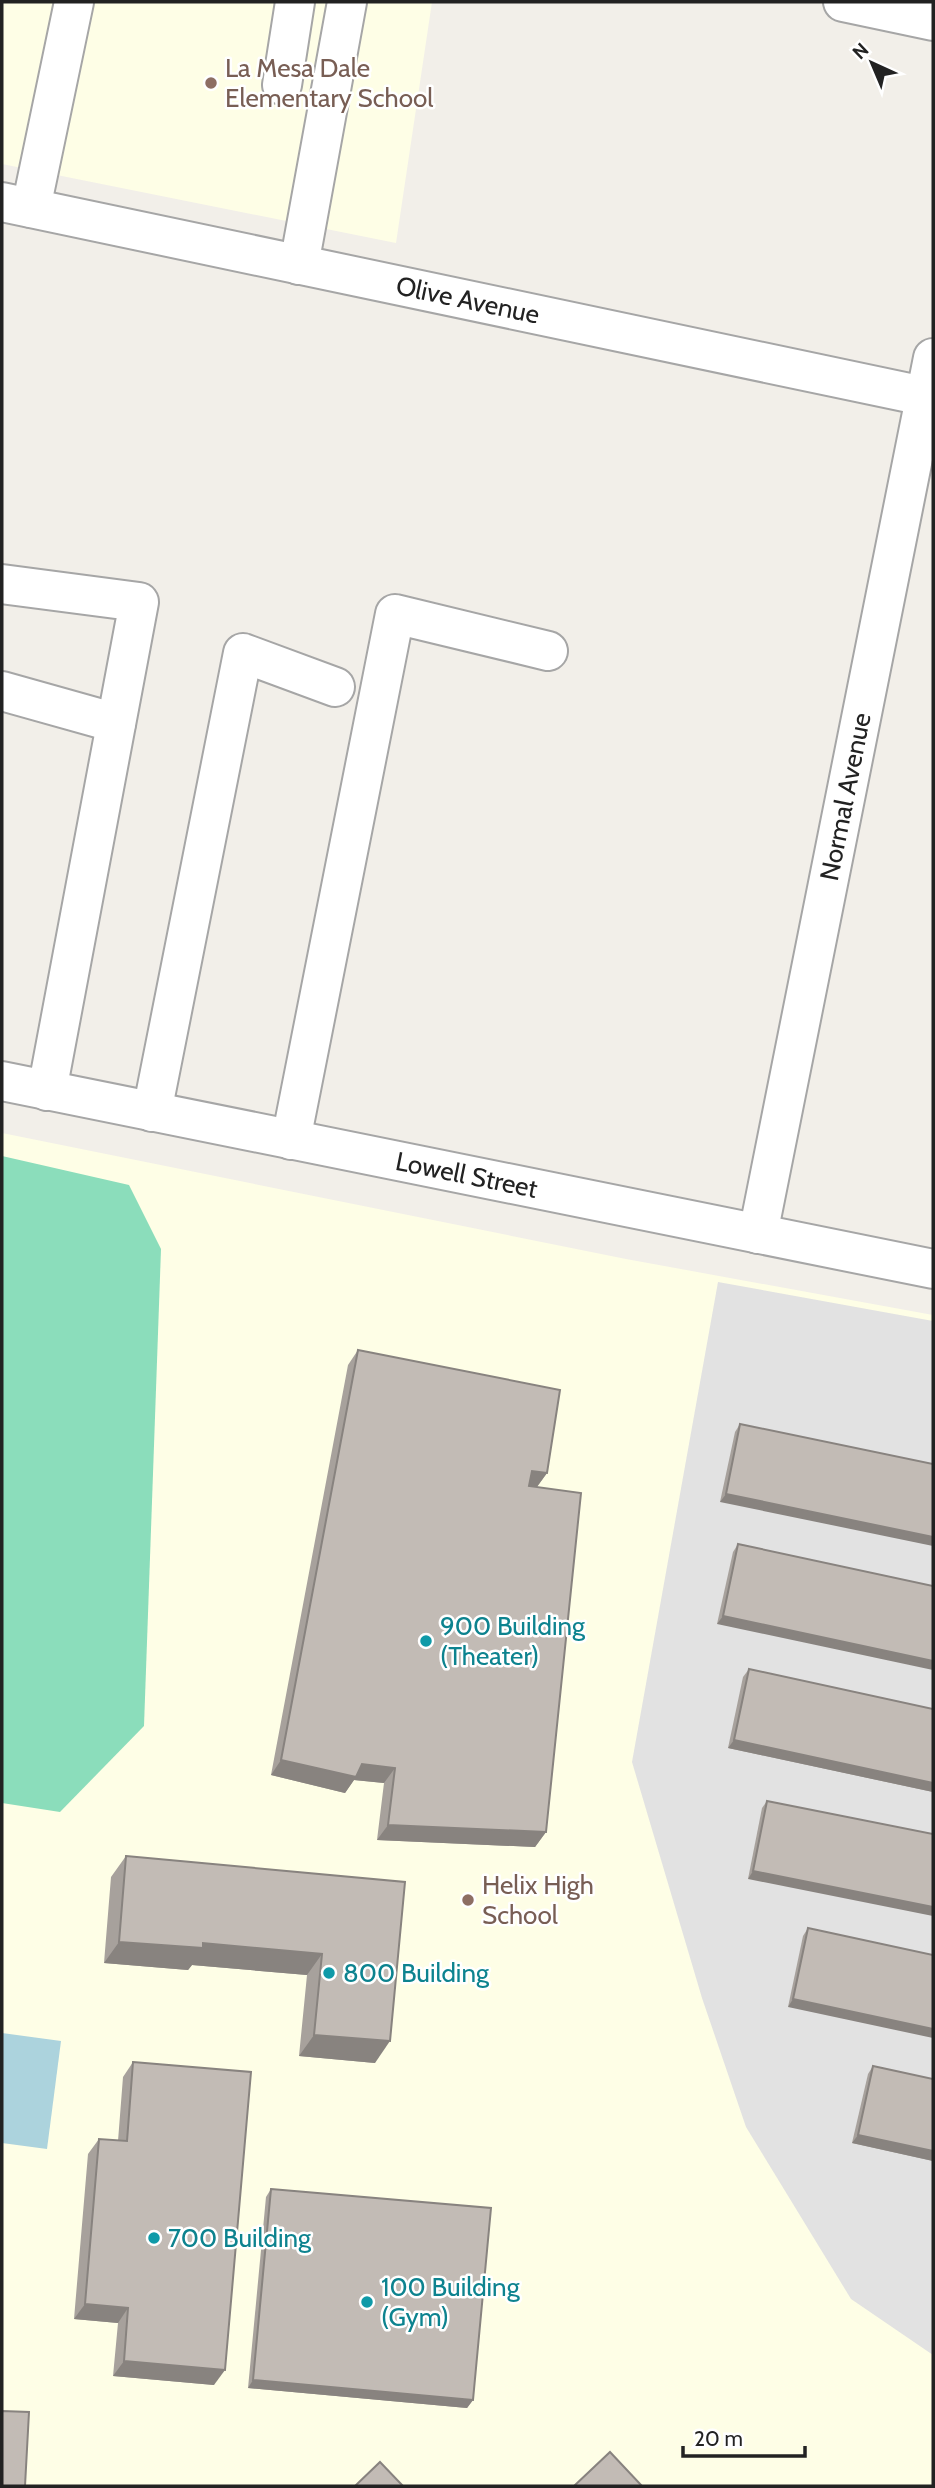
<svg xmlns="http://www.w3.org/2000/svg" width="935" height="2488" viewBox="0 0 935 2488" font-family="Cabin,sans-serif">
	<style>
		.education { fill: #fefee6 }
		.pitch { fill: #8bddbb }
		.parking { fill: #e2e2e2 }
		.water { fill: #acd3dd }
		.lines { fill: none; stroke-linecap: round; stroke-linejoin: round }
		.minor-casing { stroke: #a6a6a6; stroke-width: 42 }
		.minor { stroke: #fff; stroke-width: 38 }
		.wall { fill: #a7a19c }
		.shaded-wall { fill: #88837f }
		.building { fill: #c2bbb5; stroke: #88837f; stroke-width: 2 }
		.education-dot { fill: #8d6e63; stroke: #fff; stroke-width: 2.5 }
		.culture-dot { fill: #0f9aa8; stroke: #fff; stroke-width: 2.5 }
		.labels { text-anchor: middle; stroke-width: 5; stroke-linejoin: round; paint-order: stroke }
		.education-label { font-size: 26px; fill: #785e54; stroke: #fff; text-anchor: start }
		.street-label { font-size: 26px; fill: #222; stroke: #fff }
		.culture-label { font-size: 26px; fill: #0d838f; stroke: #fff; text-anchor: start }
	</style>
	<rect width="100%" height="100%" fill="#f2efe9"/>
	<g class="education">
		<polygon points="2,2 432,2 396,243 2,164"/>
		<polygon points="2,1133 626,1259 933,1315 933,2486 2,2486"/>
	</g>
	<polygon class="pitch" points="2,1156 129,1185 161,1249 144,1726 60,1812 2,1803"/>
	<polygon class="parking" points="718,1282 933,1321 933,2355 851,2299 746,2127 702,1998 632,1762"/>
	<polygon class="water" points="2,2033 61,2041 47,2149 2,2143"/>
	<g class="lines">
		<defs>
			<g id="minor">
				<polyline points="843,2 933,21"/>
				<polyline points="282,85 295,2"/>
				<path id="s1" d="M2,202L933,398"/>
				<polyline points="31,208 74,2"/>
				<polyline points="299,265 347,2"/>
				<polyline points="2,584 139,602 47,1091"/>
				<polyline points="2,691 116,723"/>
				<path id="s2" d="M2,1081L933,1269"/>
				<polyline points="152,1112 243,653 335,687"/>
				<polyline points="291,1140 395,614 548,651"/>
				<path id="s3" d="M758,1234L933,358"/>
			</g>
		</defs>
		<use href="#minor" class="minor-casing"/>
		<use href="#minor" class="minor"/>
	</g>
	<g class="wall">
		<polygon points="358,1350 547,1473 537,1487 546,1832 535,1847 377,1840 384,1783 354,1780 345,1793 271,1775 348,1365"/>
		<polygon points="740,1424 933,1464 720,1502 735,1432"/>
		<polygon points="738,1544 933,1586 717,1624 733,1552"/>
		<polygon points="749,1669 933,1709 933,1792 728,1748 743,1677"/>
		<polygon points="767,1801 933,1834 748,1879 762,1808"/>
		<polygon points="126,1856 405,1882 375,2063 299,2056 307,1975 192,1965 188,1970 104,1963 111,1877"/>
		<polygon points="808,1928 933,1955 788,2007 803,1936"/>
		<polygon points="133,2062 214,2385 113,2376 118,2323 74,2319 88,2154 99,2139 118,2141 123,2077"/>
		<polygon points="873,2066 933,2079 933,2161 852,2143 868,2074"/>
		<polygon points="271,2189 473,2400 467,2408 248,2388 266,2197"/>
	</g>
	<g class="shaded-wall">
		<polygon points="532,1471 547,1473 536,1488 521,1486"/>
		<polygon points="726,1494 933,1537 933,1546 720,1502"/>
		<polygon points="723,1616 933,1661 933,1670 717,1624"/>
		<polygon points="734,1740 933,1783 933,1792 728,1748"/>
		<polygon points="281,1760 362,1764 395,1768 384,1783 354,1780 345,1793 271,1775"/>
		<polygon points="388,1825 546,1832 535,1847 377,1840"/>
		<polygon points="753,1871 933,1907 933,1916 748,1879"/>
		<polygon points="119,1942 203,1943 322,1954 307,1975 192,1965 188,1970 104,1963"/>
		<polygon points="793,1999 933,2029 933,2038 788,2007"/>
		<polygon points="314,2035 390,2041 375,2063 299,2056"/>
		<polygon points="858,2135 933,2151 933,2161 852,2143"/>
		<polygon points="85,2304 128,2308 118,2323 74,2319"/>
		<polygon points="124,2361 225,2370 214,2385 113,2376"/>
		<polygon points="253,2380 473,2400 467,2408 248,2388"/>
	</g>
	<g class="building">
		<polygon points="358,1350 560,1390 547,1473 532,1471 529,1486 581,1493 546,1832 388,1825 395,1768 362,1764 356,1777 281,1760"/>
		<polygon points="740,1424 933,1464 933,1537 726,1494"/>
		<polygon points="738,1544 933,1586 933,1661 723,1616"/>
		<polygon points="749,1669 933,1709 933,1783 734,1740"/>
		<polygon points="767,1801 933,1834 933,1907 753,1871"/>
		<polygon points="126,1856 405,1882 390,2041 314,2035 322,1954 203,1943 203,1948 119,1942"/>
		<polygon points="808,1928 933,1955 933,2029 793,1999"/>
		<polygon points="133,2062 251,2072 225,2370 124,2361 128,2308 85,2304 99,2139 127,2141"/>
		<polygon points="873,2066 933,2079 933,2151 858,2135"/>
		<polygon points="271,2189 491,2208 473,2400 253,2380"/>
		<polygon points="2,2411 29,2412 25,2486 2,2486"/>
		<polygon points="610,2452 642,2486 574,2486"/>
		<polygon points="380,2462 403,2486 355,2486"/>
	</g>
	<g class="education-dot">
		<circle cx="211" cy="83" r="7"/>
		<circle cx="468" cy="1900" r="7"/>
	</g>
	<g class="culture-dot">
		<circle cx="426" cy="1641" r="7"/>
		<circle cx="329" cy="1973" r="7"/>
		<circle cx="154" cy="2238" r="7"/>
		<circle cx="367" cy="2302" r="7"/>
	</g>
	<g class="labels">
		<g class="education-label">
			<text x="225" y="77">La Mesa Dale<tspan x="225" dy="30">Elementary School</tspan></text>
			<text x="482" y="1894">Helix High<tspan x="482" dy="30">School</tspan></text>
		</g>
		<g class="street-label">
			<text dy="9" stroke="none"><textPath href="#s1" startOffset="476">Olive Avenue</textPath></text>
			<text dy="9" stroke="none"><textPath href="#s3" startOffset="446">Normal Avenue</textPath></text>
			<text dy="9" stroke="none"><textPath href="#s2" startOffset="474">Lowell Street</textPath></text>
		</g>
		<g class="culture-label">
			<text x="440" y="1635">900 Building<tspan x="440" dy="30">(Theater)</tspan></text>
			<text x="343" y="1982">800 Building</text>
			<text x="168" y="2247">700 Building</text>
			<text x="381" y="2296">100 Building<tspan x="381" dy="30">(Gym)</tspan></text>
		</g>
	</g>
	<rect width="935" height="2488" fill="none" stroke="#222222" stroke-width="7"/>
	<g transform="translate(872 63) rotate(316)" stroke="#ffffff" stroke-width="5" paint-order="stroke">
	<path d="M0-5L12 26L0 18L-12 26Z" fill="#222222"/>
	<text y="-10" font-size="19" font-weight="bold" text-anchor="middle" fill="#222222">N</text>
	</g>
	<path d="M683 2446v10h122v-10" fill="none" stroke="#222222" stroke-width="3.5"/>
	<text x="694" y="2446" font-size="21" fill="#222222" stroke="#ffffff" stroke-width="5" paint-order="stroke">20 m</text>
</svg>
